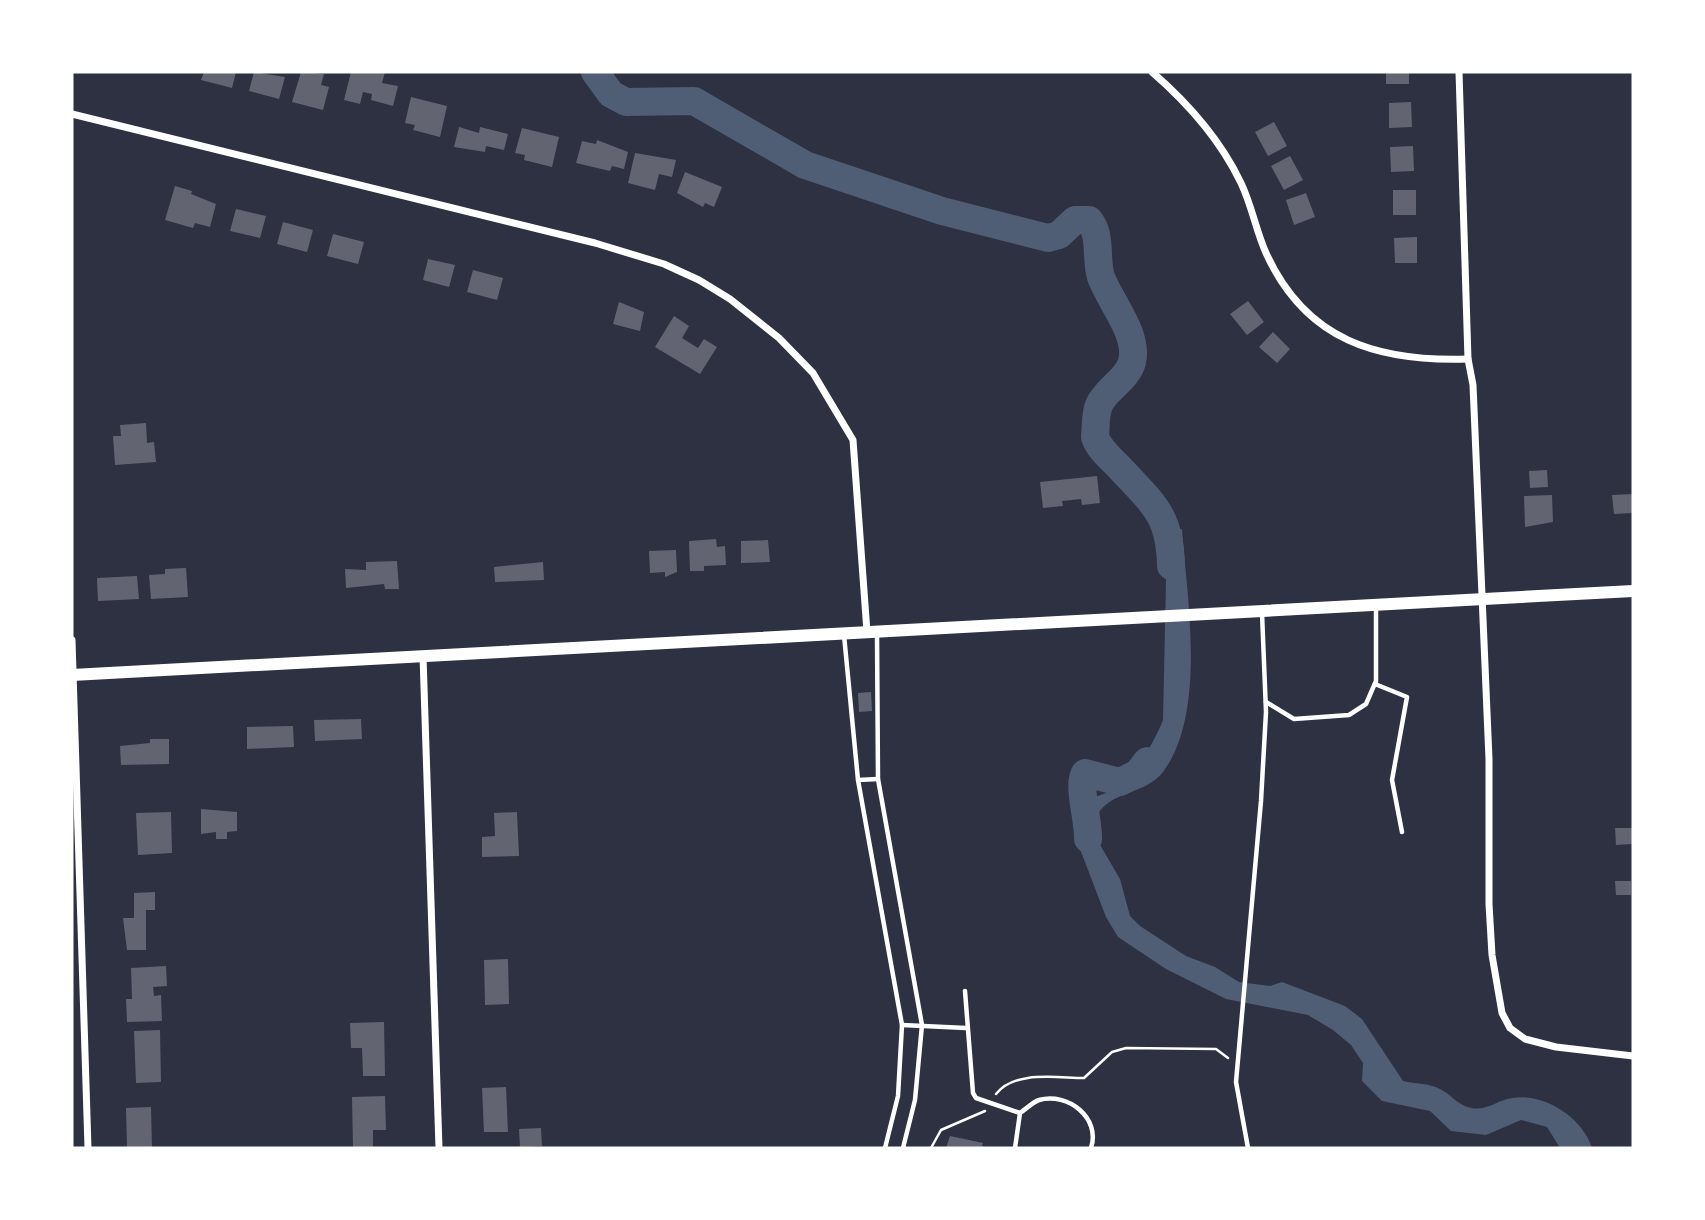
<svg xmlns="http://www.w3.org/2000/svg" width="1705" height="1220" viewBox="0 0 1705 1220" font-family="Karla,sans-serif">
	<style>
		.water { fill: #4f5d75 }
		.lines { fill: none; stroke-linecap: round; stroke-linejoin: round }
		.river { stroke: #4f5d75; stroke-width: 28 }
		.building { fill: #626471 }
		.path { stroke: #fff; stroke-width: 2.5 }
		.service { stroke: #fff; stroke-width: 4.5 }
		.minor { stroke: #fff; stroke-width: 7 }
		.secondary { stroke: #fff; stroke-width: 12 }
	</style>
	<rect width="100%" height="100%" fill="#2d3142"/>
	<path class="water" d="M1182,529C1187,598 1207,713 1163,772C1145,795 1112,790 1097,815L1099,843L1120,879L1130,916L1140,926L1186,956L1215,967L1239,982L1270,986L1282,982L1345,1006L1362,1019L1403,1081C1415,1084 1429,1083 1440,1089C1452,1095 1457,1105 1471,1108C1488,1111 1497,1100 1512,1098C1544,1092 1583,1118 1592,1148H1560L1547,1127L1521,1120L1486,1135L1451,1131L1430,1111L1382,1101L1362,1081L1363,1063L1351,1045L1333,1030L1308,1015L1226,999L1166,969L1118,937L1106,917L1080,849L1081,819L1078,807C1093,794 1099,798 1111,790C1135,775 1153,745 1163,720L1166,580L1162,532Z"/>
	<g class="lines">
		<g class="river">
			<path d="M595,72L611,94L626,102L694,101L805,165L942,211L1048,238L1059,235L1075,220H1089C1102,235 1095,258 1101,277C1110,302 1139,334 1132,362C1127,380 1106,389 1099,405C1095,414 1096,427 1095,437C1099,449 1110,458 1119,467C1153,504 1170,514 1171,566"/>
			<path d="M1088,839C1089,821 1077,785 1085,773L1120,782L1138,773L1147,761"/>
		</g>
	</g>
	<g class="building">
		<polygon points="204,72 236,72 232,88 201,80"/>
		<polygon points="254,72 285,77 279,99 249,91"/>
		<polygon points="301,72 324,74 321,85 329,87 323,110 292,102"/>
		<polygon points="351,72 385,72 382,83 398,86 393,106 371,100 372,94 363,92 360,104 344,100"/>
		<rect x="1386" y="72" width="23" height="12"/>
		<polygon points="411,97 447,106 440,137 413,130 415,125 405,123"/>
		<polygon points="1411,102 1412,127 1389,128 1389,103"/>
		<polygon points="1274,122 1287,146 1268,156 1255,132"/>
		<polygon points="459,127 479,133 480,127 508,134 504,150 486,146 485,152 454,147"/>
		<polygon points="522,128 559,137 552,167 524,160 525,155 515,153"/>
		<polygon points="597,140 628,152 624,169 612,166 610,171 576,163 582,141 596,144"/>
		<polygon points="1413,146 1414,171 1391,172 1390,147"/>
		<polygon points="635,153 676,160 672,177 659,174 655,190 628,183"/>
		<polygon points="1290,156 1303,180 1284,190 1271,166"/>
		<polygon points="685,172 722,187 714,207 705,203 703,207 677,193"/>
		<polygon points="175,186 192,191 191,194 216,204 210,227 195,223 193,228 165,220"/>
		<rect x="1393" y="190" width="23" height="25"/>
		<polygon points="1306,193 1315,217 1294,225 1286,200"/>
		<polygon points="236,209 266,216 260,238 230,231"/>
		<polygon points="283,222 313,230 307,252 277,244"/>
		<polygon points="333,234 364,242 358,264 327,256"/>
		<polygon points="1417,237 1417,263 1395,263 1394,238"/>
		<polygon points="428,259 455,265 449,287 423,280"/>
		<polygon points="473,270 503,278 497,300 467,292"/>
		<polygon points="1248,301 1264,322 1247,335 1230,314"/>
		<polygon points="619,302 644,312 640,331 613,324"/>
		<polygon points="674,316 689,326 682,338 698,348 704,339 717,347 700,374 655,347"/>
		<polygon points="1273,332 1290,349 1277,363 1259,347"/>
		<polygon points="146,423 147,443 154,442 156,462 115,465 113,436 121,436 120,425"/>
		<polygon points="1547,470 1548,487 1530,488 1529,471"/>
		<polygon points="1097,476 1100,503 1082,505 1081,499 1062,501 1063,506 1043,508 1040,482"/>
		<polygon points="1633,494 1633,513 1614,514 1612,495"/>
		<polygon points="1552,495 1553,522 1525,527 1524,496"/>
		<polygon points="716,539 717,547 725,546 726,565 704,566 704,571 690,571 689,541"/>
		<polygon points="768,540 770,562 741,563 741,541"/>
		<polygon points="676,550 677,572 665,577 665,572 650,573 649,551"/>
		<polygon points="397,561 399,589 385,589 384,584 346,588 345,569 366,570 366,562"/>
		<polygon points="543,562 544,580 495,582 494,567"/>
		<polygon points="186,568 188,597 151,599 149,575 165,574 165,569"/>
		<polygon points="137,576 139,599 98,601 97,578"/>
		<polygon points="871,692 872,711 859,712 858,693"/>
		<polygon points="361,719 362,739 315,741 314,720"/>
		<polygon points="293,726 294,747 247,749 247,727"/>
		<polygon points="150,739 169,739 169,764 121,765 120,746 150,743"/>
		<polygon points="201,809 237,812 237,831 227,832 227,839 216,839 216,832 201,834"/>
		<polygon points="171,812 172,853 138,855 136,813"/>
		<polygon points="517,812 519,856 482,857 482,837 495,836 494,813"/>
		<polygon points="1615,828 1633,828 1633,844 1616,845"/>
		<polygon points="1615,881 1631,881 1631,895 1616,895"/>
		<polygon points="155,892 155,910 146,910 146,950 127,950 123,918 134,918 134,893"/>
		<polygon points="508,959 509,1004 485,1005 484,960"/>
		<polygon points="166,966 167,986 153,987 154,996 161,995 162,1021 127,1022 126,999 132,999 131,968"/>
		<polygon points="384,1022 385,1076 363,1076 362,1048 351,1048 350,1023"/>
		<polygon points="160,1030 161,1082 136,1083 134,1031"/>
		<polygon points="506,1087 508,1132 484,1132 482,1088"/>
		<polygon points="385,1096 386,1130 373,1130 373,1148 353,1148 352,1097"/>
		<polygon points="151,1107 152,1148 127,1148 126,1108"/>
		<polygon points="541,1128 542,1146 520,1147 519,1129"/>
		<polygon points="950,1136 983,1143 982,1146 987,1148 946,1148"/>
	</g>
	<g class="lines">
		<g class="path">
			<path d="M996,1094C1015,1070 1057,1078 1084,1078L1112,1052L1126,1048L1216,1049L1228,1058"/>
			<polyline points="931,1148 941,1130 985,1111"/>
		</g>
		<g class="service">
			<polyline points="877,633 878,779 922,1025 915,1100 903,1148"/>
			<polyline points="844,635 858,780 902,1025 898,1096 885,1148"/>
			<polyline points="1375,684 1407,697 1392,780 1402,832"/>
			<polyline points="1266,702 1294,719 1349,715 1366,704 1376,681 1376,606"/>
			<polyline points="858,780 878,779"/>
			<polyline points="965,991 973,1093 976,1098 1020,1113"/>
			<polyline points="902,1025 966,1028"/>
			<path d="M1015,1148L1020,1113C1026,1109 1033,1102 1039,1100C1068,1092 1101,1118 1091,1148"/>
			<polyline points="1248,1148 1236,1082 1261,801 1266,712 1262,613"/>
		</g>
		<g class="minor">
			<path d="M1152,72C1189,104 1220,139 1241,183C1252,206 1256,231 1266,253C1306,341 1378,362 1468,359"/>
			<polyline points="1459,72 1468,359 1473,385 1489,759 1489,904 1492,955 1502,1013 1510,1028 1525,1039 1556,1047 1633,1056"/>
			<polyline points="72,114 595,243 664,264 699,280 730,299 779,338 813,373 853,440 867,632"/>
			<polyline points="72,640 88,1148"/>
			<polyline points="423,656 439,1148"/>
		</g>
		<polyline class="secondary" points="72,675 1633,591"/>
	</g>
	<rect width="1705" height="1220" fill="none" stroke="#ffffff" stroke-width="147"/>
</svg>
